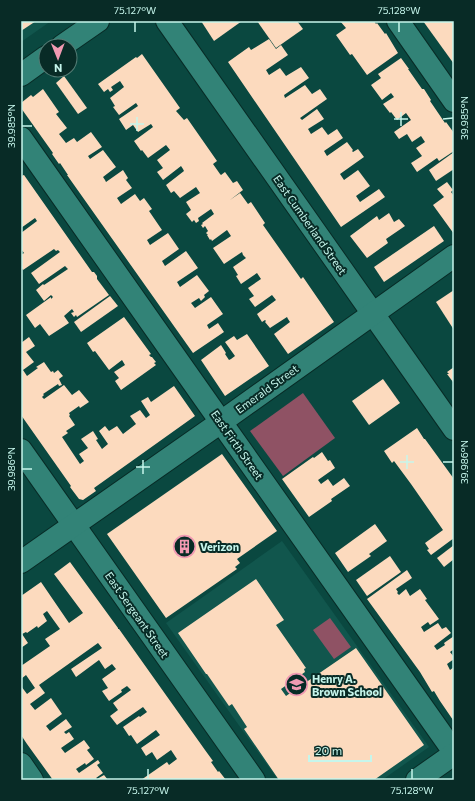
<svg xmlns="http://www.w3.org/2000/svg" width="475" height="801" viewBox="0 0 475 801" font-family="Commissioner,sans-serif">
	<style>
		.built { fill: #11564d }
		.green { fill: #8f5264 }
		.building { fill: #fcdabe }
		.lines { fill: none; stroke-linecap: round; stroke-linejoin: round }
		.minor-casing { stroke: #082b26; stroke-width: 24 }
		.minor { stroke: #328377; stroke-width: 22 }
		.ticks { fill: none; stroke: #c6f6ec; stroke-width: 1.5 }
		.labels { text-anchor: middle; stroke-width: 4; stroke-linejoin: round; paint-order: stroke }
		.street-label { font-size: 11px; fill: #c6f6ec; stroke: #082b26 }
		.poi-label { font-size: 11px; font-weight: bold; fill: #c6f6ec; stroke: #082b26; text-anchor: start }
		.neatline { fill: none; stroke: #c6f6ec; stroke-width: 1.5 }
		.ticks-label { font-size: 10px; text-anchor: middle; fill: #c6f6ec }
	</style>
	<rect width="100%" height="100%" fill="#0a4840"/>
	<g class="built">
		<polygon points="21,21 51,21 21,42"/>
		<polygon points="282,541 429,747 382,780 278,780 166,623"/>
	</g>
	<g class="green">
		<polygon points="303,393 335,438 283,476 250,431"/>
		<polygon points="330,618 351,647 334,659 313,630"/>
	</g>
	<g class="building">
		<polygon points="21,21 36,21 21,31"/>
		<polygon points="201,21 242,21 214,41"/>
		<polygon points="257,21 297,21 303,29 276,48"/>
		<polygon points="340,21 374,21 376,24 377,23 385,34 386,33 398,53 367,75 352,54 350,55 336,35 346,28"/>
		<polygon points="423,21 454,21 454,64"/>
		<polygon points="269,39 276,49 281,45 288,55 266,70 269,75 280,68 286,76 301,67 309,78 284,95 285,98 305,85 312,94 320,89 327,99 300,118 302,120 317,109 324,119 308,129 311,134 322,127 328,135 337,129 343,138 324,151 327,156 347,142 353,150 352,151 353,152 358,149 364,157 340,174 344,180 358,170 370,186 356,196 360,202 379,189 385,197 341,227 228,62 249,47 251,50"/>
		<polygon points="142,54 180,108 176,111 184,120 187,118 217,161 213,164 220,174 221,175 225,172 233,183 237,181 243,190 230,200 240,193 248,204 251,202 265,223 263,225 301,279 303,277 334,322 288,354 274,334 290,322 288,319 287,317 270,328 265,322 266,321 265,320 262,322 257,314 276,300 272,295 255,307 249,299 254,296 248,288 261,279 257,273 241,284 236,276 238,275 233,267 246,258 243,255 242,252 224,264 213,248 231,236 227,230 212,241 211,239 210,240 207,235 208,235 206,233 208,231 205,226 203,228 201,225 203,224 202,223 214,214 211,209 198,218 199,221 196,223 194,220 192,222 186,214 191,210 186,202 200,193 196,187 180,198 174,191 171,193 166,185 184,171 183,169 181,166 163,180 157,172 163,168 157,160 170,150 166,145 148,158 142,150 141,151 134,141 153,127 151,124 138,132 133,125 126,130 119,119 138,106 136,103 119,115 113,107 115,106 110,98 124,87 120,81 111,87 113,90 110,92 108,89 104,92 98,84 136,57 137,58"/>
		<polygon points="401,58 409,69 408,69 422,89 424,89 431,100 430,101 445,123 446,122 454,133 454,151 439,161 437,158 417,172 411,163 422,156 416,148 425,142 421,136 412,142 407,134 399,139 394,132 411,120 406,113 397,120 391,112 390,113 383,104 394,97 391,93 382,100 371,85 381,78 378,74"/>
		<polygon points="64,76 87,108 78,114 56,83"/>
		<polygon points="43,89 59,112 56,114 67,128 59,134 66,143 74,138 77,142 91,132 102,147 88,156 90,159 103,150 116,167 103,177 105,180 106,182 123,170 128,178 126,180 132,188 117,198 121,204 135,194 140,201 144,198 152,209 149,211 162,230 147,240 150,245 168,233 179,249 162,261 165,266 186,251 198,268 177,282 180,287 197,275 209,291 204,295 205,297 201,301 199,298 191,303 195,308 211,297 223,314 207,325 209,329 218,323 224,332 193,353 67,175 68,175 60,163 59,164 52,154 53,153 21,108 21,103 31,95 33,97"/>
		<polygon points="454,152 454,169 436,181 429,170"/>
		<polygon points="24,175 92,272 94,272 97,276 97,279 109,295 77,317 76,315 74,317 71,313 74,312 72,309 64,316 69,323 49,336 40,324 35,328 26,315 51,297 51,299 53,297 51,295 44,301 36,290 43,284 44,285 68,269 65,266 39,284 31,273 60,252 58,250 56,251 54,249 23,270 21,267 21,255 24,253 21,249 21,233 37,221 35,218 21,228 21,176"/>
		<polygon points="447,182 453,190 451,192 454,196 454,234 433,205 444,197 437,189"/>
		<polygon points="389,213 394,222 399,219 405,226 386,239 388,243 367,258 350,236 377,216 379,220"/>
		<polygon points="434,226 444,241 384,282 374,267"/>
		<polygon points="454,290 454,330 436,302"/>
		<polygon points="110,296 118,306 81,332 74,322"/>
		<polygon points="124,317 151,354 149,355 151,357 152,357 156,362 154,363 156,365 121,390 115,381 119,378 114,372 125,365 122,360 109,370 95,351 93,352 87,343"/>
		<polygon points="247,334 269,366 225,396 201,360 221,345 226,353 225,354 229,360 231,359 235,356 225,342 234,336 237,340"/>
		<polygon points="29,337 35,346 26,352 34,362 23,370 27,376 38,368 36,367 44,362 51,372 53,371 54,373 58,370 63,376 59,379 62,385 59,386 58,384 43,394 44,395 42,397 44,399 64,385 72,395 79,390 89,402 80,408 79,406 69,413 70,415 69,416 75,425 66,431 68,433 62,437 80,464 84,461 79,454 88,448 81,439 93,431 98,439 96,440 102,449 108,444 99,431 105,426 109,431 117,426 123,434 136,424 130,416 140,410 146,418 150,415 141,401 148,397 151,402 174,386 195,416 94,488 96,491 83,500 79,499 70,487 71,486 21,415 21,343"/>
		<polygon points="454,367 454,382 453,382 447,374 449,374 447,372"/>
		<polygon points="383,379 400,403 369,425 352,401"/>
		<polygon points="417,428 424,439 425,439 454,479 454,538 431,555 427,550 429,549 425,543 443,530 411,484 394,461 392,463 384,451"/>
		<polygon points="322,452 328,461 330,460 335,468 318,480 321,484 328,479 333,486 344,478 350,486 331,499 332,501 309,517 282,479 313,457 314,458"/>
		<polygon points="222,454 277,531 237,559 240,563 235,567 237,569 166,618 107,534"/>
		<polygon points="375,524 387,541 369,554 371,556 348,572 335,553"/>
		<polygon points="454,545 454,559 444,567 437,558"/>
		<polygon points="390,556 401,572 367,596 356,580"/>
		<polygon points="70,562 118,628 118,629 119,629 205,750 213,761 211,762 218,772 219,771 226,780 141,780 167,762 169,765 177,759 171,750 157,760 152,752 146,756 141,748 160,735 156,730 137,744 131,735 129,736 123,727 139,716 140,717 147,712 143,707 117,725 110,716 118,710 113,703 131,690 127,686 121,690 122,692 109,701 102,691 108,688 102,679 116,669 112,664 105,669 99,660 76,677 71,669 102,648 98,643 39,685 45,693 30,704 35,710 51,698 62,714 46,726 50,731 66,719 72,727 64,732 66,734 69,732 74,739 61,748 65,753 84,740 90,748 87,750 94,759 86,765 85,763 76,769 79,773 98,760 100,763 97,765 103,773 96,778 97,779 104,775 108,780 53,780 27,744 21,735 21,686 27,694 35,688 26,675 21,679 21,666 50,646 45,639 60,629 47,611 43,614 47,621 38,628 37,626 27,633 26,632 22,634 28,643 21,648 21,596 41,582 69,623 83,613 54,574"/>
		<polygon points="407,570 412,578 396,589 398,592 397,593 399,595 406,589 410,596 420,589 427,599 425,600 439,619 430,625 428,622 421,627 424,632 438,623 442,629 446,627 451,633 434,646 437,650 445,645 444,643 454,636 454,649 450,652 454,657 454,659 447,664 450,670 454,667 454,719 453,720 440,701 434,691 432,692 420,672 367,599"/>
		<polygon points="256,579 284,620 276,625 306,668 304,669 305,672 281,689 286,696 356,648 424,745 374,780 279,780 244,729 247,727 232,704 229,706 207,674 206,674 178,633"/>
	</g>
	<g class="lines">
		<defs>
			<g id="minor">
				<polyline points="167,21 454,429"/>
				<polyline points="398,21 454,101"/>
				<polyline points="62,46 98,21"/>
				<polyline points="21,75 46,57"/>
				<polyline points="21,138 221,422 454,752"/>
				<polyline points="21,450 254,780"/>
				<polyline points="21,562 221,422 454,256"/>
				<polyline points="21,764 32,780"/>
				<polyline points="417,780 454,754"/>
			</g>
		</defs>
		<use href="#minor" class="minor-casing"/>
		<use href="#minor" class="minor"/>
	</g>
	<path class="ticks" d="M135,22V32M399,22V32M401,112V126M137,117V131M394,119H408M443,119L453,118M130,124H144M22,126H32M407,455V469M143,460V474M400,462H414M443,462H453M136,467H150M22,469H32M148,769V779M412,769V779"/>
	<defs>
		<symbol id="building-ring" viewBox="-11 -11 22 22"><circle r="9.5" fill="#082b26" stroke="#f19ab2" stroke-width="1.5"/><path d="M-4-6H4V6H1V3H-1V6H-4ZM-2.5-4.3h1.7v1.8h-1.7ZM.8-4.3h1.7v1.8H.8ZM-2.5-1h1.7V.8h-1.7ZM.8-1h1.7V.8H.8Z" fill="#f19ab2"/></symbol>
		<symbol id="school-ring" viewBox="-11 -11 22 22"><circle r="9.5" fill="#082b26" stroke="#f19ab2" stroke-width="1.5"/><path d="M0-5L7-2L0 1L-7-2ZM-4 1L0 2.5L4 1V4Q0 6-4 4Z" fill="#f19ab2"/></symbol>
	</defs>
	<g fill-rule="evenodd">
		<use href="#building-ring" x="172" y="534" width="25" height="25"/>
		<use href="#school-ring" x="284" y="672" width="25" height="25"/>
	</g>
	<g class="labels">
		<g class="street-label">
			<text transform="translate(310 225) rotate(55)" y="4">East Cumberland Street</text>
			<text transform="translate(267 389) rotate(-36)" y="4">Emerald Street</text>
			<text transform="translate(237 445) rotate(55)" y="4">East Firth Street</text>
			<text transform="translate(137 615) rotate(55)" y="4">East Sergeant Street</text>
		</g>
		<g class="poi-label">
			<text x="200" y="551">Verizon</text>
			<text x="312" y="683">Henry A.<tspan x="312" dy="13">Brown School</tspan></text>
		</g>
	</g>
	<rect width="475" height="801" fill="none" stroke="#082b26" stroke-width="44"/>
	<g transform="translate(58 58) rotate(179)"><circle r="19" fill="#082b26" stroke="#547c75"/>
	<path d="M0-3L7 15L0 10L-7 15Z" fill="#f19ab2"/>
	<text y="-6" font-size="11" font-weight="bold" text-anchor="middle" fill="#c6f6ec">N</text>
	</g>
	<path d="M309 755v6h62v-6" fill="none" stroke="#c6f6ec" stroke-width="2"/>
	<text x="315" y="755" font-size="12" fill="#c6f6ec" stroke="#082b26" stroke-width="3" paint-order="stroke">20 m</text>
	<rect x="22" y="22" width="431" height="757" class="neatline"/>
	<g class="ticks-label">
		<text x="135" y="14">75.127°W</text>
		<text x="399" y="14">75.128°W</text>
		<text transform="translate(464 118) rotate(-90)" y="4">39.985°N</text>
		<text transform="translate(11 126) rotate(-90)" y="4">39.985°N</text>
		<text transform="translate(464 462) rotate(-90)" y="4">39.986°N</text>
		<text transform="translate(11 469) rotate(-90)" y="4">39.986°N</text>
		<text x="148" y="794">75.127°W</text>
		<text x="412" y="794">75.128°W</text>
	</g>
</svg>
